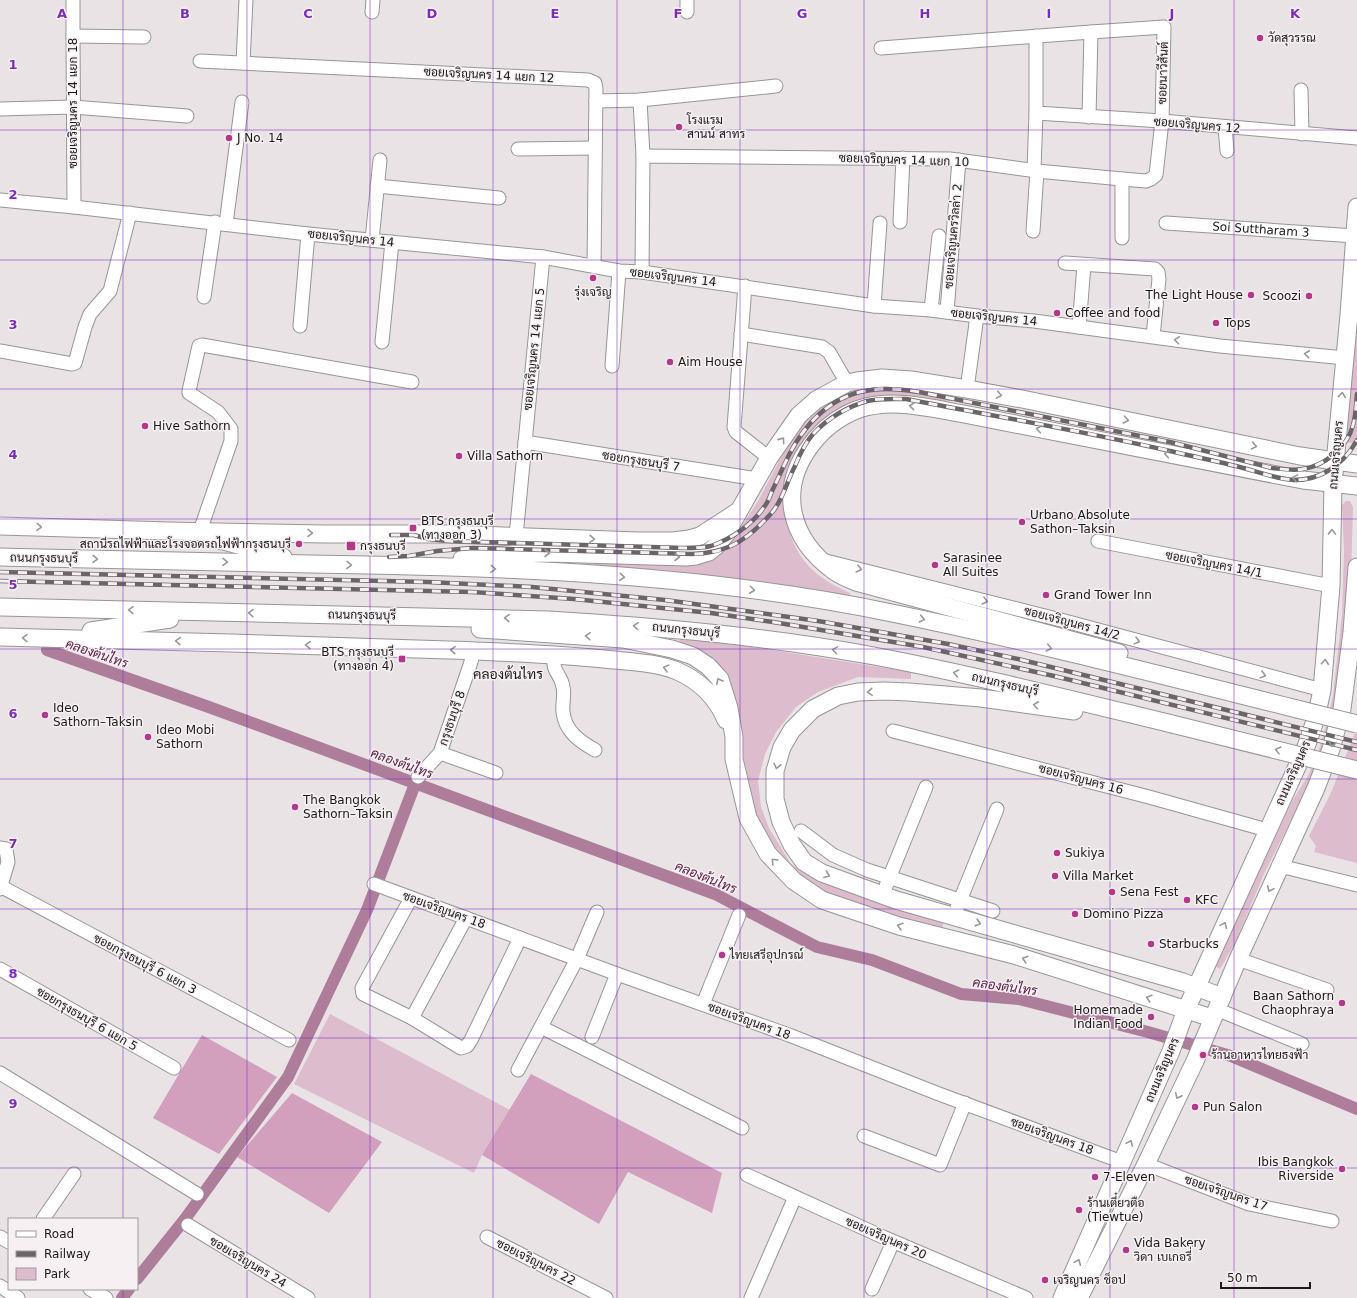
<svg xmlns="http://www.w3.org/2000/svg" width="1357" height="1298" viewBox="0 0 1357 1298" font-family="'DejaVu Sans',Sarabun,sans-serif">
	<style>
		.green { fill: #dcbccd }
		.forest { fill: #d29fbc }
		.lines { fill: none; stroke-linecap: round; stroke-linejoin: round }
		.canal { stroke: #ae7d99; stroke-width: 12 }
		.minor-casing { stroke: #999497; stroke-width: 15 }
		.major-casing { stroke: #999497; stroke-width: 19 }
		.minor { stroke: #fff; stroke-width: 13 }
		.major { stroke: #fff; stroke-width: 17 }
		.rail-casing { stroke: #6a6668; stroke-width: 4.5 }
		.rail { stroke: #f6f0f3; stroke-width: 3; stroke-dasharray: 9; stroke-linecap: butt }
		.major-bridge-casing { stroke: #999497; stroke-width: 19; stroke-linecap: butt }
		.major-bridge { stroke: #fff; stroke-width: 17 }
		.oneway { stroke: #989898 }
		.grid { fill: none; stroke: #7b2cbf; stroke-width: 1; stroke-opacity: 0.55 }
		.poi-dot { fill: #b3388a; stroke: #f6f0f3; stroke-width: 1.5 }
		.labels { text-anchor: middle; stroke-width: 3; stroke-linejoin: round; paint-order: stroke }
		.poi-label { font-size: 12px; fill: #1b191a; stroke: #f6f0f3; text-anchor: start }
		.street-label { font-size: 12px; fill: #1b191a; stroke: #f6f0f3 }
		.water-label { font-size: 13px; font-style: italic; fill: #5d2048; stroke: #f6f0f3 }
		.quarter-label { font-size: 14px; fill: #1b191a; stroke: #f6f0f3 }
		.grid-label { font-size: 13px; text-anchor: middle; font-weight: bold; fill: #7b2cbf; stroke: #f6f0f3; stroke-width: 3; stroke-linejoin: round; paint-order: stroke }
	</style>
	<rect width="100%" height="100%" fill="#e9e3e6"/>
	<g class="green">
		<polygon points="1357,270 1357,444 1342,442"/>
		<path d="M887,383L945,393L950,396V405L833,419L785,506C789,552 809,575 850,593L849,597L594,566L593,564L595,563L715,556L726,550L758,501L791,439L805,419L819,406L844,393L864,387Z"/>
		<polygon points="1346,501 1350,501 1353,507 1351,575 1336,710 1316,770 1264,874 1235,943 1220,969 1215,966 1291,803 1309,774 1319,749 1327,723 1333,695 1342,614 1344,550 1342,505"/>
		<polygon points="682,636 911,672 911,679 858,677 818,692 796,707 776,732 765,754 758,781 761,807 769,828 791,864 817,880 943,923 943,928 935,928 818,890 784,863 758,820 731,704 680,647 679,641"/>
		<polygon points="1357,719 1357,863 1314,852 1316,846 1309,836 1330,795 1355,733"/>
		<polygon points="330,1014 510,1110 482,1155 474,1173 294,1084"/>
	</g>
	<g class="forest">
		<polygon points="202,1035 277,1077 219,1154 153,1118"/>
		<polygon points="531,1074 722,1173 712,1213 628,1172 599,1224 482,1155"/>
		<polygon points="292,1093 382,1142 329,1213 237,1157"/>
	</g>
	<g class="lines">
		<g class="canal">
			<polyline points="47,650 206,706 715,894 817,947 872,960 961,994 1019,999 1148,1032 1231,1056 1357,1109"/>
			<polyline points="137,1279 185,1219 288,1077 367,910 415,784"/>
			<polyline points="122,1298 129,1289"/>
		</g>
		<defs>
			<g id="minor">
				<polyline points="73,0 73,36 74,207"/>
				<polyline points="687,0 687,12"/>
				<polyline points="372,12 373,0"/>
				<polyline points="73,36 144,37"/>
				<polyline points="200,61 588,80 595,83 596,89 594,266"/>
				<polyline points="243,63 246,0"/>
				<polyline points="1301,90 1302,134"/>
				<polyline points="640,100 643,156"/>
				<polyline points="596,101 640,100 776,86"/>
				<polyline points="0,109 73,107 187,116"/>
				<polyline points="1036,113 1162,121 1357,138"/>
				<polyline points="1089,117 1091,32"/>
				<polyline points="1225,127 1227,151"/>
				<polyline points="518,149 595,148"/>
				<polyline points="1034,170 1036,113 1036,36"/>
				<polyline points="1122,179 1122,238"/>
				<polyline points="377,186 499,198"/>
				<polyline points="0,200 74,207 308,234 543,257 619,271 642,272 874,306 931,310 977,316 1034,321 1220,346 1345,358"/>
				<polyline points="900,222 903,158"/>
				<path id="s1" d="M1166,223L1355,236"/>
				<polyline points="226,224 242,102"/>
				<polyline points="1033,231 1037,171"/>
				<polyline points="372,240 380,160"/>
				<polyline points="1065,263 1155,269 1158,272 1159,279 1153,336"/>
				<polyline points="642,272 643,156 950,159 1037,171 1122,179 1146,181 1151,179 1156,175 1162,121 1164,27 1091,32 881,48"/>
				<polyline points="745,286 734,427 736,432 769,458"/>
				<polyline points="204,297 215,222"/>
				<polyline points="874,306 880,223"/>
				<polyline points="931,310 939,236"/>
				<polyline points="947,312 959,160"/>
				<polyline points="300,326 308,234"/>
				<polyline points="1079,327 1084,265"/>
				<polyline points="741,334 822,347 829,352 847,383"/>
				<polyline points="382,342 392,242"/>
				<polyline points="0,351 72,364 75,363 85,327 90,314 110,291 130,213"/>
				<polyline points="612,366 619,271"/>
				<polyline points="967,389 977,316"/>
				<polyline points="525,442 757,479"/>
				<polyline points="200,531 231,441 231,429 218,412 189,393 189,391 199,346 202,345 412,382"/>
				<polyline points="516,536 543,257"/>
				<polyline points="1098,541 1331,586"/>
				<polyline points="822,560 1061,620 1322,690"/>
				<path d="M554,655C552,674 561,673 563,687C565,695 562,703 563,712C565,731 579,741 595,750"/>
				<polyline points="893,731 1149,797 1267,830"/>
				<polyline points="440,753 496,773"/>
				<polyline points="418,777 440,753 470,665 474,651"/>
				<polyline points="801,831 833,855 867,870 993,911"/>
				<polyline points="0,848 6,849 8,862 0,889"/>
				<polyline points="1280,866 1357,885"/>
				<polyline points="374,884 617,974 789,1035 939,1094 1122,1162"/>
				<polyline points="886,886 926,787"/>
				<polyline points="2,887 289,1040"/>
				<polyline points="411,898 362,988 363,994 412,1018 461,1048 467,1046 471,1040 520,938"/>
				<polyline points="957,908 997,809"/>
				<polyline points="1238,959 1327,990"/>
				<polyline points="0,969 174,1068"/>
				<polyline points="703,1004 739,915"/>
				<polyline points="1216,1009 1302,1044"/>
				<polyline points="412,1018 466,918"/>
				<polyline points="541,1027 742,1128"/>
				<polyline points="592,1037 617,974"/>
				<polyline points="518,1070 577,959 597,912"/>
				<polyline points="0,1073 197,1194"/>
				<polyline points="864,1136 940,1165 965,1103"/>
				<polyline points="1146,1164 1249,1204 1332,1221"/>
				<polyline points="747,1175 883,1237 1026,1298"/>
				<polyline points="43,1219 74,1174"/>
				<polyline points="188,1225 308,1298"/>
				<polyline points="0,1237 9,1242"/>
				<polyline points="487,1237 606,1298"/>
				<polyline points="0,1286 18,1298"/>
				<polyline points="90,1289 106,1298"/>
				<polyline points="872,1289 893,1242"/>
				<polyline points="751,1298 795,1197"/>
			</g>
			<g id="major">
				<polyline points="0,526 169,531 325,534 451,534 638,541 673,541 689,539 700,536 737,512"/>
				<polyline points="212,538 283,557"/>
				<path d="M0,557C103,560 206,562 310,564C439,566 569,569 698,583C761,590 825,599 887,612C1025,640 1161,675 1297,709"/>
				<polyline points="462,559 514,554 548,553 686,557 696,556 709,552 715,547 726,534 769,458 799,415 816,400 847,383 857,381 882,378 911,380 967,389 1022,399 1300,456 1357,464"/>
				<path d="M0,607L548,620C658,627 766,636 874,656C974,675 1073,700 1172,724"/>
				<polyline points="480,629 623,639 672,649 693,656 708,666 720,679 729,708 734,737 734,759 748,818 768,854 794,881 822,900 899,926 1014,955 1212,1018"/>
				<polyline points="91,631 170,619"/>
				<path d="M0,637C149,640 299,645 448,650C503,652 559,654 614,660C634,662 657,663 677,671C699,680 717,698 726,720"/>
				<path d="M1119,653L856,582C849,579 841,576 834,571C790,539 777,490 811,445C823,429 840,416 859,409C893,398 930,408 964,414L1303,480L1357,486"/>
				<polyline points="1074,711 981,698 909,692 884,691 858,692 838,696 813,709 792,730 782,747 775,771 775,799 781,822 792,845 804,862 822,873 896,900 1183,982 1222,997"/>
				<polyline points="1062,1298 1171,1051 1186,1010 1306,747 1316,718 1322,690 1331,586 1333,484 1349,315 1357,207"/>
				<polyline points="1079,1298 1146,1164 1195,1061 1238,959 1316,788 1331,749 1342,709 1352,632 1357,567"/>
			</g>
		</defs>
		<use href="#minor" class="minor-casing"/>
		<use href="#major" class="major-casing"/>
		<use href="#minor" class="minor"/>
		<use href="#major" class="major"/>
		<defs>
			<g id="rail">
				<path d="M391,535H414L428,539L448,541L684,548C692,548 702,548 711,546C731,539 752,525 764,507C768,503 770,496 772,491C778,479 783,467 789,455C804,425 830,397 865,391C883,387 901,389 919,392L1170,442L1272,468C1282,469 1293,471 1303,469C1325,466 1348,446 1353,425C1356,415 1356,404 1357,394"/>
				<path d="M389,557L409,556L437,551L472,548L692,554C723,553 742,544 764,521C768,517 773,512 776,507C784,495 788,479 795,466C799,456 806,442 813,434C827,419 847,407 867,401C879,398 893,399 906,399C994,416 1083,431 1170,451C1196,457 1221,462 1247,469C1261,473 1278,479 1294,480C1322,480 1344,464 1357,440"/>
				<polyline points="0,572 428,582 532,587 665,600 818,621 948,644 1018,659 1357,742"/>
				<polyline points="0,581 472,592 574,599 711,613 773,622 923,647 1054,676 1357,750"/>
			</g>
		</defs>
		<use href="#rail" class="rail-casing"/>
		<use href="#rail" class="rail"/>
		<defs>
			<g id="major-bridge">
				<polyline points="1297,709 1357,724"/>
				<polyline points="1172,724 1357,770"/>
			</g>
		</defs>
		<use href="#major-bridge" class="major-bridge-casing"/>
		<use href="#major-bridge" class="major-bridge"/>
	</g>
	<defs><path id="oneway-chevron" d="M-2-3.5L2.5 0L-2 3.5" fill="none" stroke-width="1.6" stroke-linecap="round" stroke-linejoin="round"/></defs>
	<g class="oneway">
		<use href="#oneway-chevron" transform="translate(1177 340) rotate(-172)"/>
		<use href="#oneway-chevron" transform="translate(1307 354) rotate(-174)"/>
		<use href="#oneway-chevron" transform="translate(999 395) rotate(10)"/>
		<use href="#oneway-chevron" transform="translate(1342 395) rotate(-84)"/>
		<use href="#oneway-chevron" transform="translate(912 406) rotate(-174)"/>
		<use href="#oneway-chevron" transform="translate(1126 420) rotate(11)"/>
		<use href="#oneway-chevron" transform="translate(1039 429) rotate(-169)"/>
		<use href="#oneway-chevron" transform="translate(782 440) rotate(-55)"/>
		<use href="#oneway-chevron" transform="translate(1254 446) rotate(12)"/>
		<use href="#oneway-chevron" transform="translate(1167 454) rotate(-169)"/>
		<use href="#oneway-chevron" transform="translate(1295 478) rotate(-170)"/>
		<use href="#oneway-chevron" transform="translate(39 527) rotate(2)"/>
		<use href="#oneway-chevron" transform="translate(1332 532) rotate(-88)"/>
		<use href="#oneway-chevron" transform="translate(310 533) rotate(1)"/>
		<use href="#oneway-chevron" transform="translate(592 539) rotate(2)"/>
		<use href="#oneway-chevron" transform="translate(547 553)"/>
		<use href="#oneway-chevron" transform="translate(677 557)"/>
		<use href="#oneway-chevron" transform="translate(95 559) rotate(1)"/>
		<use href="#oneway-chevron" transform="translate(225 562) rotate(1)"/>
		<use href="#oneway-chevron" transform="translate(349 565) rotate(1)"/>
		<use href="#oneway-chevron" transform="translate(493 569) rotate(3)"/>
		<use href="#oneway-chevron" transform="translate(859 569) rotate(14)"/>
		<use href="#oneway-chevron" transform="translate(622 577) rotate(5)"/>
		<use href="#oneway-chevron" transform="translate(752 590) rotate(7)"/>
		<use href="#oneway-chevron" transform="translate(985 601) rotate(14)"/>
		<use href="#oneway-chevron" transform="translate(131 610) rotate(-179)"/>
		<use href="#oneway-chevron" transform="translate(251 613) rotate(-178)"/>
		<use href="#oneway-chevron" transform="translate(507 618) rotate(-178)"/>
		<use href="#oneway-chevron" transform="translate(922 619) rotate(12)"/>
		<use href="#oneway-chevron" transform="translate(636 626) rotate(-175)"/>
		<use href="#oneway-chevron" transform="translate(588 636) rotate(-176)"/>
		<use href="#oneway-chevron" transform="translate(25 638) rotate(-179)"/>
		<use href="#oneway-chevron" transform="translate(178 641) rotate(-178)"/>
		<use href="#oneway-chevron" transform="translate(1137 641) rotate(15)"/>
		<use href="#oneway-chevron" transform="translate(308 645) rotate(-178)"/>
		<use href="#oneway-chevron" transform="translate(1049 648) rotate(13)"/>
		<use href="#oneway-chevron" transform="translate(453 650) rotate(-178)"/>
		<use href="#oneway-chevron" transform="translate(835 650) rotate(-171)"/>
		<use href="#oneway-chevron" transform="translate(1325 662) rotate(-85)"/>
		<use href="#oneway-chevron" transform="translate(666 668) rotate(-165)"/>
		<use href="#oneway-chevron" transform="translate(956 673) rotate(-168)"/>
		<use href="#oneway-chevron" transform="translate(1263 675) rotate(15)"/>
		<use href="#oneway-chevron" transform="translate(719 681) rotate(-119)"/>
		<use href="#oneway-chevron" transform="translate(870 692) rotate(176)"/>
		<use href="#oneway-chevron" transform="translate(1036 705) rotate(-173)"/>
		<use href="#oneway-chevron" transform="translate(1332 744) rotate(106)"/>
		<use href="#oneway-chevron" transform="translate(1278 750) rotate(-166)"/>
		<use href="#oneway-chevron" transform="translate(777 766) rotate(103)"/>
		<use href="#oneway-chevron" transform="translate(774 861) rotate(-134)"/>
		<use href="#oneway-chevron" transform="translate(827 875) rotate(21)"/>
		<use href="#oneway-chevron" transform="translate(1270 889) rotate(114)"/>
		<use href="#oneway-chevron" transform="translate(978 923) rotate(16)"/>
		<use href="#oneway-chevron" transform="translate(1224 925) rotate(-66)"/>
		<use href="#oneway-chevron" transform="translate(900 926) rotate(-164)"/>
		<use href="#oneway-chevron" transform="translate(1025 959) rotate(-163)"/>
		<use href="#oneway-chevron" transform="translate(1149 998) rotate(-162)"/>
		<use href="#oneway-chevron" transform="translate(1178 1096) rotate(115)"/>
		<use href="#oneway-chevron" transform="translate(1130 1143) rotate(-66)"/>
		<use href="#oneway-chevron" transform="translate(1078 1262) rotate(-66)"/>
	</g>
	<path class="grid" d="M123,0V1219M247,0V1298M370,0V1298M493,0V1298M617,0V1298M740,0V1298M864,0V1298M987,0V1298M1110,0V1298M1234,0V1298M0,130H1357M0,260H1357M0,389H1357M0,519H1357M0,649H1357M0,779H1357M0,909H1357M0,1038H1357M0,1168H1357M123,1289V1298"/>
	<g class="poi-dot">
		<circle cx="1260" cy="38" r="4"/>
		<circle cx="679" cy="127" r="4"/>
		<circle cx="229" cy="138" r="4"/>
		<circle cx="593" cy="278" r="4"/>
		<circle cx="1251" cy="295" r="4"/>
		<circle cx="1309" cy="296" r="4"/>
		<circle cx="1057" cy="313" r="4"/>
		<circle cx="1216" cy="323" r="4"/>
		<circle cx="670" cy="362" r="4"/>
		<circle cx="145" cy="426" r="4"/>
		<circle cx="459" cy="456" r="4"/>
		<circle cx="1022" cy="522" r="4"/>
		<rect x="409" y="524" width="8" height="8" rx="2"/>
		<circle cx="299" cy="544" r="4"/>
		<rect x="346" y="541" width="10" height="10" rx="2"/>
		<circle cx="935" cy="565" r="4"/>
		<circle cx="1046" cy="595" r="4"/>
		<rect x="398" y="655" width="8" height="8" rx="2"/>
		<circle cx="45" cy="715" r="4"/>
		<circle cx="148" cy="737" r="4"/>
		<circle cx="295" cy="807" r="4"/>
		<circle cx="1057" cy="853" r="4"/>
		<circle cx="1055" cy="876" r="4"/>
		<circle cx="1112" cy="892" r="4"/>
		<circle cx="1187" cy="900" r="4"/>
		<circle cx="1075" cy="914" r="4"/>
		<circle cx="1151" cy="944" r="4"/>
		<circle cx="722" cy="955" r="4"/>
		<circle cx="1342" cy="1003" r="4"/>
		<circle cx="1151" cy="1017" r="4"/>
		<circle cx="1203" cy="1055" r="4"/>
		<circle cx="1195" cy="1107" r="4"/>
		<circle cx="1342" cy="1169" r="4"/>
		<circle cx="1095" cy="1177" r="4"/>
		<circle cx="1079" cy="1210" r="4"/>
		<circle cx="1126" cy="1250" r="4"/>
		<circle cx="1045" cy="1280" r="4"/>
	</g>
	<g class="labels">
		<g class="poi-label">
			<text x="1268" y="42">วัดสุวรรณ</text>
			<text x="687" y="124">โรงแรม<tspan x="687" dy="14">สานน์ สาทร</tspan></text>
			<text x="237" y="142">J No. 14</text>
			<text x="593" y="296" text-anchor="middle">รุ่งเจริญ</text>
			<text x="1243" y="299" text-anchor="end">The Light House</text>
			<text x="1301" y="300" text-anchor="end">Scoozi</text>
			<text x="1065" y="317">Coffee and food</text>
			<text x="1224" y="327">Tops</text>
			<text x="678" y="366">Aim House</text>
			<text x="153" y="430">Hive Sathorn</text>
			<text x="467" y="460">Villa Sathorn</text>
			<text x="1030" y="519">Urbano Absolute<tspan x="1030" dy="14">Sathon–Taksin</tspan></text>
			<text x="421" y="525">BTS กรุงธนบุรี<tspan x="421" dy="14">(ทางออก 3)</tspan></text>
			<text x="291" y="548" text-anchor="end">สถานีรถไฟฟ้าและโรงจอดรถไฟฟ้ากรุงธนบุรี</text>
			<text x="360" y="550">กรุงธนบุรี</text>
			<text x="943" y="562">Sarasinee<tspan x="943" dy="14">All Suites</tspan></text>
			<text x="1054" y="599">Grand Tower Inn</text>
			<text x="394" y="656" text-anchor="end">BTS กรุงธนบุรี<tspan x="394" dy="14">(ทางออก 4)</tspan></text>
			<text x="53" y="712">Ideo<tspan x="53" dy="14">Sathorn–Taksin</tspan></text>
			<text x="156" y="734">Ideo Mobi<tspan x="156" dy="14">Sathorn</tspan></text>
			<text x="303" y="804">The Bangkok<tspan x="303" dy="14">Sathorn–Taksin</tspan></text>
			<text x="1065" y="857">Sukiya</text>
			<text x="1063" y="880">Villa Market</text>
			<text x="1120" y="896">Sena Fest</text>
			<text x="1195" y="904">KFC</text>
			<text x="1083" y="918">Domino Pizza</text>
			<text x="1159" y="948">Starbucks</text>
			<text x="730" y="959">ไทยเสรีอุปกรณ์</text>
			<text x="1334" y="1000" text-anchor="end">Baan Sathorn<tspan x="1334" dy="14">Chaophraya</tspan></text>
			<text x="1143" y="1014" text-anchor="end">Homemade<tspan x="1143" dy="14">Indian Food</tspan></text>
			<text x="1211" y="1059">ร้านอาหารไทยธงฟ้า</text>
			<text x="1203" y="1111">Pun Salon</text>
			<text x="1334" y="1166" text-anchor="end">Ibis Bangkok<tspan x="1334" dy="14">Riverside</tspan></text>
			<text x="1103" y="1181">7-Eleven</text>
			<text x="1087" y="1207">ร้านเตี๋ยวตือ<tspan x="1087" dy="14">(Tiewtue)</tspan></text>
			<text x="1134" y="1247">Vida Bakery<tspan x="1134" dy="14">วิดา เบเกอรี่</tspan></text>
			<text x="1053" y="1284">เจริญนคร ช็อป</text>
		</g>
		<g class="street-label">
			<text transform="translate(1163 73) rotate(-88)" y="4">ซอยนาวีสันต์</text>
			<text transform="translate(489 75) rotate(3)" y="4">ซอยเจริญนคร 14 แยก 12</text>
			<text transform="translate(73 103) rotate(-90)" y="4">ซอยเจริญนคร 14 แยก 18</text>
			<text transform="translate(1197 125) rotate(5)" y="4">ซอยเจริญนคร 12</text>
			<text transform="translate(904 160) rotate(2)" y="4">ซอยเจริญนคร 14 แยก 10</text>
			<text dy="4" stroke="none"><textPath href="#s1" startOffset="95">Soi Suttharam 3</textPath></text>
			<text transform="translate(953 236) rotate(-85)" y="4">ซอยเจริญนครวิลล่า 2</text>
			<text transform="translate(351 238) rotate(6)" y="4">ซอยเจริญนคร 14</text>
			<text transform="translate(673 277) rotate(7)" y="4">ซอยเจริญนคร 14</text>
			<text transform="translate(994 317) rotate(6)" y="4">ซอยเจริญนคร 14</text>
			<text transform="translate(534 349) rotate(-84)" y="4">ซอยเจริญนคร 14 แยก 5</text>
			<text transform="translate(1336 455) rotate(-85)" y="4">ถนนเจริญนคร</text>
			<text transform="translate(641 461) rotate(9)" y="4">ซอยกรุงธนบุรี 7</text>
			<text transform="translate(44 558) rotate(1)" y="4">ถนนกรุงธนบุรี</text>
			<text transform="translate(1214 564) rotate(11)" y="4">ซอยเจริญนคร 14/1</text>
			<text transform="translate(362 615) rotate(1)" y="4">ถนนกรุงธนบุรี</text>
			<text transform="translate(1072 623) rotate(15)" y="4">ซอยเจริญนคร 14/2</text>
			<text transform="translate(686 630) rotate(6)" y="4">ถนนกรุงธนบุรี</text>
			<text transform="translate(1005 684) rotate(13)" y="4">ถนนกรุงธนบุรี</text>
			<text transform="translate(452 718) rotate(-71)" y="4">กรุงธนบุรี 8</text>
			<text transform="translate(1293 773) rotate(-66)" y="4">ถนนเจริญนคร</text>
			<text transform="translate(1081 779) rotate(15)" y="4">ซอยเจริญนคร 16</text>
			<text transform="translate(444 910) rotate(20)" y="4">ซอยเจริญนคร 18</text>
			<text transform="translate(145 964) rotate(28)" y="4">ซอยกรุงธนบุรี 6 แยก 3</text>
			<text transform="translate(87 1019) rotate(30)" y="4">ซอยกรุงธนบุรี 6 แยก 5</text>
			<text transform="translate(749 1021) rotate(20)" y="4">ซอยเจริญนคร 18</text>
			<text transform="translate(1162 1070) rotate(-67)" y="4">ถนนเจริญนคร</text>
			<text transform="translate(1052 1136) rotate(20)" y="4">ซอยเจริญนคร 18</text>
			<text transform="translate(1226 1193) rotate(19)" y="4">ซอยเจริญนคร 17</text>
			<text transform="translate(886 1238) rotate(24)" y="4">ซอยเจริญนคร 20</text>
			<text transform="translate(248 1262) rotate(31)" y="4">ซอยเจริญนคร 24</text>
			<text transform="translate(536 1262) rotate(27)" y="4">ซอยเจริญนคร 22</text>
		</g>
		<g class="water-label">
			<text transform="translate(97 653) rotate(19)" y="5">คลองต้นไทร</text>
			<text transform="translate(402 763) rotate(20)" y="5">คลองต้นไทร</text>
			<text transform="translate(706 877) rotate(22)" y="5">คลองต้นไทร</text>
			<text transform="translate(1005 986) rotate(8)" y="5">คลองต้นไทร</text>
		</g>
		<g class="quarter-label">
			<text x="508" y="679">คลองต้นไทร</text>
		</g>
	</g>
	<g class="grid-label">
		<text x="62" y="18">A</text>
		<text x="185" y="18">B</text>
		<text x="308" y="18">C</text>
		<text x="432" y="18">D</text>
		<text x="555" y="18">E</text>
		<text x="678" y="18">F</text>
		<text x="802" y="18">G</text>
		<text x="925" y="18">H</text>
		<text x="1049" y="18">I</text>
		<text x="1172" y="18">J</text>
		<text x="1295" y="18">K</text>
		<text x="13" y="69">1</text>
		<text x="13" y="199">2</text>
		<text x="13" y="329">3</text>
		<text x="13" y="459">4</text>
		<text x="13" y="589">5</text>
		<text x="13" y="718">6</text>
		<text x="13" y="848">7</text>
		<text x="13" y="978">8</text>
		<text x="13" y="1108">9</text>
	</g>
	<rect x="8" y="1218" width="130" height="72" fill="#f6f0f3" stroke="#9e9a9c"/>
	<rect x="16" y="1231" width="20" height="6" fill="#ffffff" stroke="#9e9a9c"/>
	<text x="44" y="1238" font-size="12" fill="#1b191a">Road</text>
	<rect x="16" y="1251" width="20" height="6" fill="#6a6668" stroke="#9e9a9c"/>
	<text x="44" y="1258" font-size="12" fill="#1b191a">Railway</text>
	<rect x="16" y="1268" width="20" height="12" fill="#dcbccd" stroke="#9e9a9c"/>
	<text x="44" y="1278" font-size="12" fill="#1b191a">Park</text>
	<path d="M1221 1282v6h89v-6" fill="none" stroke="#1b191a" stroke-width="2"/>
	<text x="1227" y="1282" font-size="12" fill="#1b191a" stroke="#f6f0f3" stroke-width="3" paint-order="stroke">50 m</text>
</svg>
